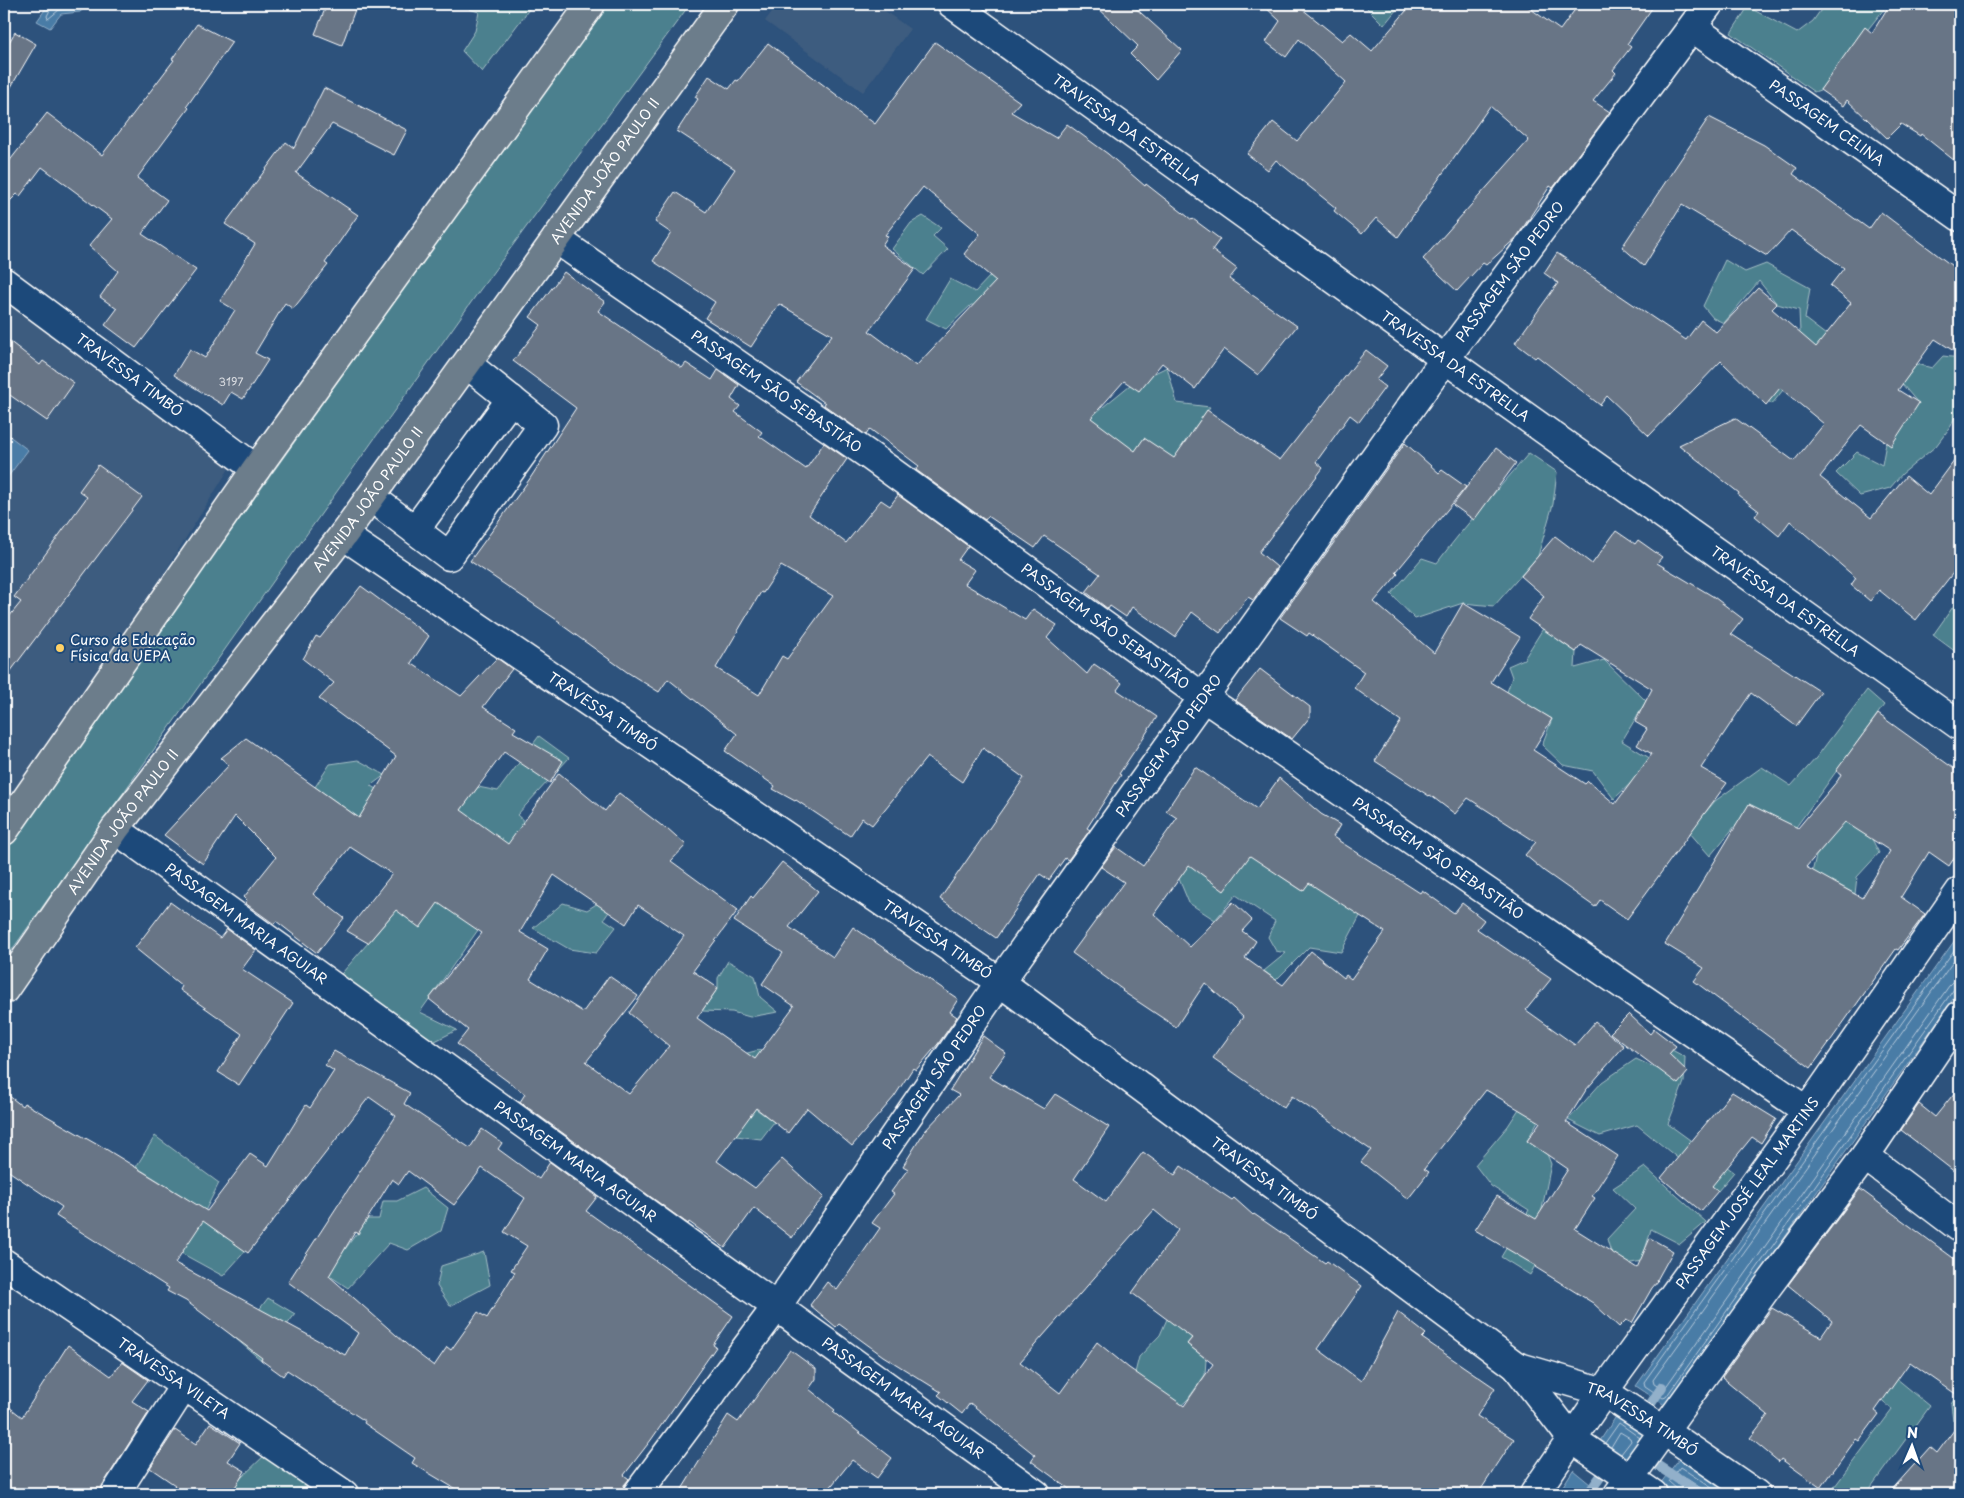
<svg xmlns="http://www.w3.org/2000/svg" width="1964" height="1498" viewBox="0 0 1964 1498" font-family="'Playpen Sans',sans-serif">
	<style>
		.built { fill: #3e5c7f }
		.green { fill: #4b808e; stroke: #a5c0c6 }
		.water { fill: #497ba6; stroke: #92b0ca }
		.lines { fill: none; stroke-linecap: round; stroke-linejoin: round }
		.shore { stroke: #b6cadb; stroke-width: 1 }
		.stream { stroke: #92b0ca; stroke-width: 10 }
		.building { fill: #677486; stroke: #fff; fill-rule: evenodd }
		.minor-casing { stroke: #fff; stroke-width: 31 }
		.major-casing { stroke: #fff; stroke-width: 31 }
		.minor { stroke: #1f4a7a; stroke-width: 28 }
		.major { stroke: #6c7d8b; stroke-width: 28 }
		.poi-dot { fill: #ffd166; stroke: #1f4a7a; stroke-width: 2 }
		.labels { text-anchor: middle; stroke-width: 4; stroke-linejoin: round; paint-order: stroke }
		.number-label { font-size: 11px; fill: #d9dce1 }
		.street-label { font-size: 14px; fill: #fff; stroke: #1f4a7a }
		.poi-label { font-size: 14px; fill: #fff; stroke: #1f4a7a; text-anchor: start }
	</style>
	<rect width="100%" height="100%" fill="#2d527c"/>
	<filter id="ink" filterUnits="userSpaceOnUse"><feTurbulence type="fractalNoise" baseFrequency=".02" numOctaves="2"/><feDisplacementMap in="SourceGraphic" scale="10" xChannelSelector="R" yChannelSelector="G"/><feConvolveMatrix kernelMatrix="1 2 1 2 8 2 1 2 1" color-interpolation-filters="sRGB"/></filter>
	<g filter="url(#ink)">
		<g class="built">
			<polygon points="778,4 875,4 910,29 863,92 765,21"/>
			<polygon points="4,300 230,467 4,830"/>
		</g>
		<g class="green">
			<polygon points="472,4 533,4 482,72 462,51 475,31 479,12 469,9"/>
			<polygon points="607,4 690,4 477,294 4,961 4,849"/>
			<polygon points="1363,4 1401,4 1384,25"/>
			<polygon points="1825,4 1888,4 1820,90 1814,92 1731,33 1748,7 1797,33 1813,21"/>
			<polygon points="923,216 941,228 933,236 948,249 923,275 892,249 911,223"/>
			<polygon points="1042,221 1001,309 971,305 946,329 926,319 950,279 975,292"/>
			<polygon points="1725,260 1745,272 1766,264 1810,288 1805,319 1826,335 1772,404 1755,391 1800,332 1799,310 1777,304 1759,281 1724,323 1713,318 1703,306"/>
			<polygon points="1943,356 1960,358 1960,370 1957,376 1960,377 1960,405 1951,426 1936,446 1902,474 1890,488 1860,496 1836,473 1857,452 1882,465 1886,443 1918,403 1902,384 1917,364 1932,368"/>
			<polygon points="1167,367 1177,403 1210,407 1192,431 1177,471 1070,434 1130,385"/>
			<path d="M1529,453L1557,472L1553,504L1538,556L1494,606L1463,603L1415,619L1391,594L1422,558L1437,563C1465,525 1498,490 1529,453Z"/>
			<polygon points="1960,597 1960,655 1933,635"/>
			<polygon points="1544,627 1563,634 1558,640 1576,652 1575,668 1604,660 1646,701 1622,741 1664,767 1635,779 1614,799 1593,771 1563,765 1542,745 1552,719 1528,705 1503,704 1512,677 1508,666 1524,659"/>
			<polygon points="1867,690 1884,705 1786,841 1735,826 1710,856 1689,832 1715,801 1762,767 1791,786 1816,758"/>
			<polygon points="539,736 569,758 517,815 543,838 420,1012 457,1030 427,1045 336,980 387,921 440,851 441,836 478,787 498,791"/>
			<polygon points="358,760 385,775 370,786 396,796 365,822 315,787 330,764"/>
			<polygon points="1841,814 1868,831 1879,853 1857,877 1855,894 1839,885 1811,877 1816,856 1825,845 1826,833"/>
			<polygon points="1254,846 1276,873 1303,891 1321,861 1360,916 1341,952 1309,947 1276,980 1264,971 1286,953 1276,951 1268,937 1275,921 1236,895 1215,920 1189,903 1177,874 1189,857"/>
			<polygon points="628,884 604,919 616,927 596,953 569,949 533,928 563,903 587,910"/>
			<polygon points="728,961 755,976 760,997 778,1012 750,1017 732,1012 702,1011 718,988 718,978"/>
			<polygon points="759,1050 777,1062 752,1106 774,1122 761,1139 736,1136 708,1116 736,1056"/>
			<polygon points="1672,1050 1685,1057 1684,1082 1668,1124 1734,1172 1718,1191 1637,1125 1600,1136 1568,1120 1602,1082 1636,1059 1658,1069"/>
			<polygon points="1535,1084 1546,1106 1527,1141 1547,1154 1551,1164 1541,1214 1554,1229 1530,1275 1501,1257 1529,1210 1491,1186 1475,1165 1508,1126"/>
			<polygon points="155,1136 219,1183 201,1219 225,1237 249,1247 223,1276 181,1253 186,1198 136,1167"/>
			<polygon points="1645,1167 1706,1222 1680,1244 1651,1229 1642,1261 1615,1266 1607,1239 1635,1209 1613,1188"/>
			<polygon points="423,1188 448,1208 441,1231 408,1250 389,1243 348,1288 327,1274 367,1219 379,1219 383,1201 397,1201"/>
			<polygon points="484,1252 490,1285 450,1306 437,1286 441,1266"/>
			<polygon points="268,1298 295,1314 261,1360 229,1333 255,1315"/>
			<polygon points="1179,1304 1202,1324 1187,1344 1206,1359 1205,1375 1188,1399 1153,1433 1135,1373 1139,1357 1160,1335 1167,1319"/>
			<polygon points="1885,1369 1930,1406 1866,1494 1829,1494 1892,1410 1869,1384"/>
			<polygon points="1960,1392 1960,1414 1953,1420 1951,1404"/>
			<polygon points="267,1453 308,1482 304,1494 227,1494 242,1477"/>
		</g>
		<g class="water">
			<polygon points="49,4 89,4 80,12 61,14 50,28 37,21"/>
			<polygon points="4,432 28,450 4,482"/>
			<polygon points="1960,933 1960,989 1666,1406 1636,1386"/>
			<polygon points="1617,1415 1648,1436 1624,1470 1594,1450"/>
			<polygon points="1679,1459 1730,1494 1676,1494 1660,1484"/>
			<polygon points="1573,1470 1602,1494 1558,1494"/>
		</g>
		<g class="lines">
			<g class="shore">
				<polyline points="53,4 47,16 48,19 59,10 77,7 82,4"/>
				<polyline points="1960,942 1644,1382 1645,1386 1663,1398 1666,1397 1954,989 1960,987"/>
				<polyline points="1960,952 1653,1380 1654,1384 1662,1389 1665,1388 1949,986 1954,981 1960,980"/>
				<polyline points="1605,1443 1619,1423 1640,1438"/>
				<polyline points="1611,1447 1620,1432 1630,1438 1631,1441 1621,1454"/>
				<polyline points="1678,1494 1677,1489 1669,1482 1680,1467 1721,1494"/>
				<polyline points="1685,1494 1684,1488 1678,1481 1681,1475 1710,1494"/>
			</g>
			<g class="stream">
				<polyline points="1642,1417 1662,1387"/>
				<polyline points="1646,1458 1701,1494"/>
				<polyline points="1588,1494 1608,1466"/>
			</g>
		</g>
		<g class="building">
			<polygon points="327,4 357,4 342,45 315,34"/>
			<polygon points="1094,4 1131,4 1182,50 1156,80 1130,54 1138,46"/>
			<polygon points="1262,4 1296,4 1342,41 1351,33 1372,51 1412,4 1524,4 1560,30 1579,4 1655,4 1627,44 1631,47 1613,70 1616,73 1593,101 1610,112 1553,188 1550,186 1517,237 1486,265 1483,263 1457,291 1423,259 1529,140 1490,106 1398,237 1376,218 1362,234 1334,211 1336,208 1276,160 1268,170 1247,154 1273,122 1297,141 1346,82 1299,39 1286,57 1266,42 1280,21"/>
			<polygon points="1890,4 1960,4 1960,165 1921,134 1920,136 1901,124 1887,138 1847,100 1843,106 1820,90 1865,27 1872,33"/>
			<polygon points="197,24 232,42 187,106 189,108 137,178 167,200 142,234 196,270 136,348 105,325 117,309 100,297 118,271 89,246 112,219 42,167 20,196 17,194 4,207 4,168 47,113 102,155 174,60 172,59"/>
			<polygon points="15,32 36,44 4,99 4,51"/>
			<path d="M935,42L1020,102L1011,112L1056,138L1067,124L1108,154L1145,186L1146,184L1192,220L1193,219L1220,239L1212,250L1237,269L1229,279L1297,326L1258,375L1224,349L1195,389L1162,363L1139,391L1124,381L1091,418L1135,451L1144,438L1174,458L1207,410L1280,460L1366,350L1387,366L1376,380L1385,387L1359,422L1350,415L1316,462L1323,468L1259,552L1277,567L1253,600L1248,597L1220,633L1192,612L1175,637L1132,607L1126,617L1110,606L1108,609L1086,592L1100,574L1044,536L1035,548L988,516L985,520L916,470L919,466L870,429L866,435L824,405L825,403L796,382L832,335L779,304L751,347L705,318L715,302L653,261L671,233L655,222L675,192L706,212L735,169L677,131L698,99L695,97L709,76L729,89L736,80L738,81L768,43L875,124ZM923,187L980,234L964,254L996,281L916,366L869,331L915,269L882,245L888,236L885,235Z"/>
			<polygon points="324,88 407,130 394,155 332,124 296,173 358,215 325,263 328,265 293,309 285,303 255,353 268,360 243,399 231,392 223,405 174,375 190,349 205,358 235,310 220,301 255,244 225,224 286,142 294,148"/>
			<polygon points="1709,117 1764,145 1797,168 1793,174 1869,229 1881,212 1960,272 1960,355 1935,339 1898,390 1919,403 1891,446 1861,425 1820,477 1871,518 1906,476 1929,495 1960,453 1960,564 1916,620 1879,590 1870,601 1851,585 1856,578 1790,521 1779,536 1755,516 1759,511 1738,495 1739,493 1679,445 1735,418 1794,461 1824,424 1780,388 1766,405 1721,361 1649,436 1607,396 1600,405 1537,356 1535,358 1515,343 1558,283 1544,273 1557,253 1686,340 1701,320 1716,332 1758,288 1777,304 1772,309 1816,347 1851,303 1830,286 1844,268 1791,230 1767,256 1682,205 1644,266 1622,247"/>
			<path d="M564,272L605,302L598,311L682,368L686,363L712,380L718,370L739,385L731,399L740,406L735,412L762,432L759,436L806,469L824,443L847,459L809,515L846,543L881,500L890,506L898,495L968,546L958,560L975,570L965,584L1025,620L1033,609L1057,625L1047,638L1087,674L1094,664L1122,683L1117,690L1157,717L1119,774L1121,775L1087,828L1090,830L1068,860L1065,858L1049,880L1040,874L996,938L940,899L1024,778L983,748L962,782L927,757L872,825L862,818L850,836L796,800L795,801L773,789L775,786L725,751L737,734L668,679L659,692L627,672L559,623L560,622L470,561L529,480L576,408L513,361L541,325L530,317ZM781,566L833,596L787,659L782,656L759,695L716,668L761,592L763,593Z"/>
			<polygon points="4,337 40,365 43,361 74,383 47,421 4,391"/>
			<polygon points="1405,443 1439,473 1442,470 1466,487 1396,572 1398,574 1374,602 1434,653 1463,603 1520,637 1491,682 1552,719 1533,750 1585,784 1588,781 1615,804 1652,754 1637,745 1647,729 1635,722 1652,689 1581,645 1576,652 1528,619 1544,596 1521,576 1555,536 1592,564 1616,531 1635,544 1638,540 1662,557 1657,563 1714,597 1743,619 1731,634 1821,692 1796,726 1751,693 1701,768 1727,783 1627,919 1600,900 1595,907 1544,871 1525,855 1536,842 1468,798 1455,814 1430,795 1429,796 1375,761 1401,721 1354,688 1364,672 1309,633 1307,636 1280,618"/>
			<polygon points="1496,448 1516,463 1474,520 1453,505"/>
			<polygon points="98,465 142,497 4,680 4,623 21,602 14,597 87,497 79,491"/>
			<path d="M361,586L429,636L411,663L461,696L497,658L512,669L483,707L516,728L513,732L563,761L550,783L504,752L461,810L508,844L559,773L605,811L619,793L666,829L667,828L686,845L671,861L738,910L693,971L718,988L697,1018L755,1059L794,1006L762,984L783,953L734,921L751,896L753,898L782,862L818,891L789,927L833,957L853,927L958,999L950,1012L957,1017L938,1044L916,1070L913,1068L894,1097L852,1146L807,1108L788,1133L756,1108L717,1161L755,1188L782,1159L824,1197L805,1218L792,1238L754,1208L725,1248L689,1222L688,1224L520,1102L525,1094L457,1044L468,1030L429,999L482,933L438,903L420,928L396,910L368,943L347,931L392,874L350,847L313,894L344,918L317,953L276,921L274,924L245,903L247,900L244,897L276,857L235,816L203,864L164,835L229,765L221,758L246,738L359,818L396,756L319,699L334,683L303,659L316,636L320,638ZM554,875L626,924L638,905L684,936L629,1013L669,1046L629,1094L586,1062L638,996L609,976L583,1012L530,979L548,949L520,932Z"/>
			<polygon points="1260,669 1310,707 1310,717 1292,739 1235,700"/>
			<path d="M1878,714L1960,773V849L1949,866L1929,852L1901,897L1925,914L1898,950L1896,949L1811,1068L1694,981L1704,968L1665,944L1749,804L1798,828L1838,780L1841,774L1836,771ZM1845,822L1890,851L1862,898L1806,867Z"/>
			<path d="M1195,767L1257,809L1279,778L1321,814L1340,825L1333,837L1420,893L1422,890L1454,913L1462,903L1484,920L1477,929L1551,979L1526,1010L1575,1045L1595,1022L1624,1046L1586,1090L1566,1122L1618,1156L1592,1196L1595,1198L1575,1229L1637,1268L1650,1238L1673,1251L1657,1280L1658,1281L1652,1288L1632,1323L1626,1320L1619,1327L1593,1303L1535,1267L1536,1266L1475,1230L1497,1196L1536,1219L1568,1169L1527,1141L1540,1122L1486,1090L1424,1169L1429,1172L1408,1199L1361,1162L1371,1150L1292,1096L1284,1108L1213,1058L1243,1017L1205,983L1176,1027L1122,991L1123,990L1072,953L1124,882L1101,867L1116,847L1143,866L1177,818L1166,811ZM1250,856L1303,891L1309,883L1385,932L1351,979L1346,975L1344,978L1311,951L1283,985L1245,958L1256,941L1242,931L1252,920L1233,902L1190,947L1154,914L1189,865L1224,891Z"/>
			<polygon points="170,902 220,938 227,929 256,950 242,969 293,1003 239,1085 218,1072 242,1034 180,990 182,986 135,948"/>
			<polygon points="1629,1014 1650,1034 1654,1029 1676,1046 1669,1054 1688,1072 1678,1084 1610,1033"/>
			<path d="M983,1036L1006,1053L989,1077L1044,1109L1055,1094L1109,1127L1074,1179L1106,1202L1143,1152L1175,1175L1181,1166L1232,1200L1234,1198L1253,1215L1254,1214L1325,1263L1327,1261L1362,1286L1318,1349L1361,1381L1398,1312L1426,1334L1422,1338L1495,1388L1477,1416L1514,1439L1478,1494H1076L1031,1461L1035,1455L970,1403L962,1414L938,1395L941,1392L883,1356L839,1324L836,1327L810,1305L827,1282L837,1290L880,1228L872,1223L894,1194L891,1192L908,1169L903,1166L924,1132L959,1095L950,1090ZM1154,1210L1178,1230L1132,1293L1192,1338L1187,1344L1213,1364L1184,1406L1129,1368L1097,1342L1060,1393L1020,1362Z"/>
			<path d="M334,1051L410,1093L404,1104L470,1148L482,1129L502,1143L498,1149L539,1179L550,1162L597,1197L586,1211L733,1316L713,1345L716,1347L651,1440L624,1475L629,1479L624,1485L622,1494H464L412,1463L415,1458L364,1423L365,1421L287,1370L283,1376L261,1360L262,1358L186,1301L167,1291L169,1288L56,1216L62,1207L4,1168V1092L22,1106L24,1103L96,1144V1143L207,1211L250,1154L268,1166L306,1105L310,1108L334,1071L325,1065ZM369,1097L396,1116L288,1282L358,1333L345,1355L175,1263L203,1221L248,1253ZM482,1168L525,1198L504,1232L527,1246L511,1270L515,1272L487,1318L478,1312L451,1350L447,1347L434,1366L413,1350L329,1276L355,1232L358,1234L392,1179L399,1184L408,1171L454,1205Z"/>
			<polygon points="1960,1086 1960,1176 1901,1130 1919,1104 1935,1117"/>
			<polygon points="1732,1092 1776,1119 1761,1143 1752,1137 1712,1186 1718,1191 1701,1211 1661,1178"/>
			<polygon points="1860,1189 1960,1263 1960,1397 1910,1362 1875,1411 1879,1414 1859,1441 1856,1439 1821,1488 1781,1459 1779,1462 1750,1438 1768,1415 1722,1377 1772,1308 1821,1337 1832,1321 1788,1285"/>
			<polygon points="68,1345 111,1376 122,1362 148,1380 132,1401 149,1412 102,1486 100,1494 4,1494 4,1403 22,1417"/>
			<polygon points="790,1350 816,1369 816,1379 809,1389 835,1410 833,1412 892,1458 877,1478 852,1460 825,1494 679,1494 728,1415 738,1422"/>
			<polygon points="1960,1422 1960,1494 1888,1494 1930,1447 1937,1453"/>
			<polygon points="210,1423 240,1443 228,1461 245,1471 231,1494 168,1494 175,1485 150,1468 175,1430 196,1444"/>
		</g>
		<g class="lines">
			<defs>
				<g id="minor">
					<path id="s1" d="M952,4L1445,359L1960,726"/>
					<path id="s2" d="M1693,28L1960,217"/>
					<path id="s3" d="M556,239L870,456L1203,697L1807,1111"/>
					<path id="s4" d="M4,282L256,469"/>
					<polyline points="371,497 449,556 543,425 467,364"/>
					<polyline points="415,530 511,399"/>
					<path id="s5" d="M343,535L1000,982L1516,1366L1572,1439L1653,1494"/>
					<path id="s6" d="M115,829L1036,1494"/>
					<polyline points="1865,1156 1960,1228"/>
					<path id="s7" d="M4,1263L344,1494"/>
					<path id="s8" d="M1516,1366L1604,1392L1663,1430L1756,1494"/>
					<polyline points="115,1494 184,1386"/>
					<path id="s9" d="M637,1494L777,1306L1000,982L1445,359L1709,4"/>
					<path id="s10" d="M1534,1494L1612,1380L1807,1111L1960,891"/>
					<polyline points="1618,1494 1768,1286 1865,1156 1960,1015"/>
				</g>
				<g id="major">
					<polyline points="4,831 256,469 591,4"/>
					<path id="s11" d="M4,990L115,829L343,535L725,4"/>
				</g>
			</defs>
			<use href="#minor" class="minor-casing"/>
			<use href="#major" class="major-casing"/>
			<use href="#minor" class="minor"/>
			<use href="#major" class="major"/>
		</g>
	</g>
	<circle class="poi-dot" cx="60" cy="648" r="5"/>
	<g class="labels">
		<g class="number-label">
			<text x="231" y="386">3197</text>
		</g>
		<g class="street-label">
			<text dy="5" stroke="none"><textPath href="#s2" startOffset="164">PASSAGEM CELINA</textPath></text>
			<text dy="5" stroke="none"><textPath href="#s1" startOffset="215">TRAVESSA DA ESTRELLA</textPath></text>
			<text dy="5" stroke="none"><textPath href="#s11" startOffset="1016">AVENIDA JOÃO PAULO II</textPath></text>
			<text dy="5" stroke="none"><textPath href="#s9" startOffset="1502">PASSAGEM SÃO PEDRO</textPath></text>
			<text dy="5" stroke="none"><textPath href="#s1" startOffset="620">TRAVESSA DA ESTRELLA</textPath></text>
			<text dy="5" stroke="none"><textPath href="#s4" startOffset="156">TRAVESSA TIMBÓ</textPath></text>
			<text dy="5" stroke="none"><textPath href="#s3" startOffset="268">PASSAGEM SÃO SEBASTIÃO</textPath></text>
			<text dy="5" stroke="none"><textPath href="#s11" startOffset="611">AVENIDA JOÃO PAULO II</textPath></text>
			<text dy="5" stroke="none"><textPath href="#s1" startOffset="1025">TRAVESSA DA ESTRELLA</textPath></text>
			<text dy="5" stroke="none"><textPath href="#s3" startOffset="672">PASSAGEM SÃO SEBASTIÃO</textPath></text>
			<text dy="5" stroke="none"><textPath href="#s5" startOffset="314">TRAVESSA TIMBÓ</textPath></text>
			<text dy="5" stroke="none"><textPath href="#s9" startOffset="918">PASSAGEM SÃO PEDRO</textPath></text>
			<text dy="5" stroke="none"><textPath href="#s11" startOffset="206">AVENIDA JOÃO PAULO II</textPath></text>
			<text dy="5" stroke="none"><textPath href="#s3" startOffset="1078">PASSAGEM SÃO SEBASTIÃO</textPath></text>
			<text dy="5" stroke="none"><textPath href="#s6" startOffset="162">PASSAGEM MARIA AGUIAR</textPath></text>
			<text dy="5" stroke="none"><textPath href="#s5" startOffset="719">TRAVESSA TIMBÓ</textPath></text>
			<text dy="5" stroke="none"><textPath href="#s9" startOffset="512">PASSAGEM SÃO PEDRO</textPath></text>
			<text dy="5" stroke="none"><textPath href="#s6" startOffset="568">PASSAGEM MARIA AGUIAR</textPath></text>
			<text dy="5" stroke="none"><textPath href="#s5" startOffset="1124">TRAVESSA TIMBÓ</textPath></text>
			<text dy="5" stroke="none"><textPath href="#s10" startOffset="369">PASSAGEM JOSÉ LEAL MARTINS</textPath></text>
			<text dy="5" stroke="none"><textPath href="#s7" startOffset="205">TRAVESSA VILETA</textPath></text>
			<text dy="5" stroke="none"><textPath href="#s6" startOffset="972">PASSAGEM MARIA AGUIAR</textPath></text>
			<text dy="5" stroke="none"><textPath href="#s8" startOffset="138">TRAVESSA TIMBÓ</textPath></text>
		</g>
		<g class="poi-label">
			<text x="70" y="645">Curso de Educação<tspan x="70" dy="16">Física da UEPA</tspan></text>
		</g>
	</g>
	<rect width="1964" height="1498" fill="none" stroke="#1f4a7a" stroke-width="20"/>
	<rect x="10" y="10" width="1944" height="1478" fill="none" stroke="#fff" stroke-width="2" filter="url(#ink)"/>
	<g transform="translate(1912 1446) rotate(2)" stroke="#1f4a7a" stroke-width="4" paint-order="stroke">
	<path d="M0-4L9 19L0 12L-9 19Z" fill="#ffffff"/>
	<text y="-8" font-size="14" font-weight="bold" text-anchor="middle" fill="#ffffff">N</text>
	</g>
</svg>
